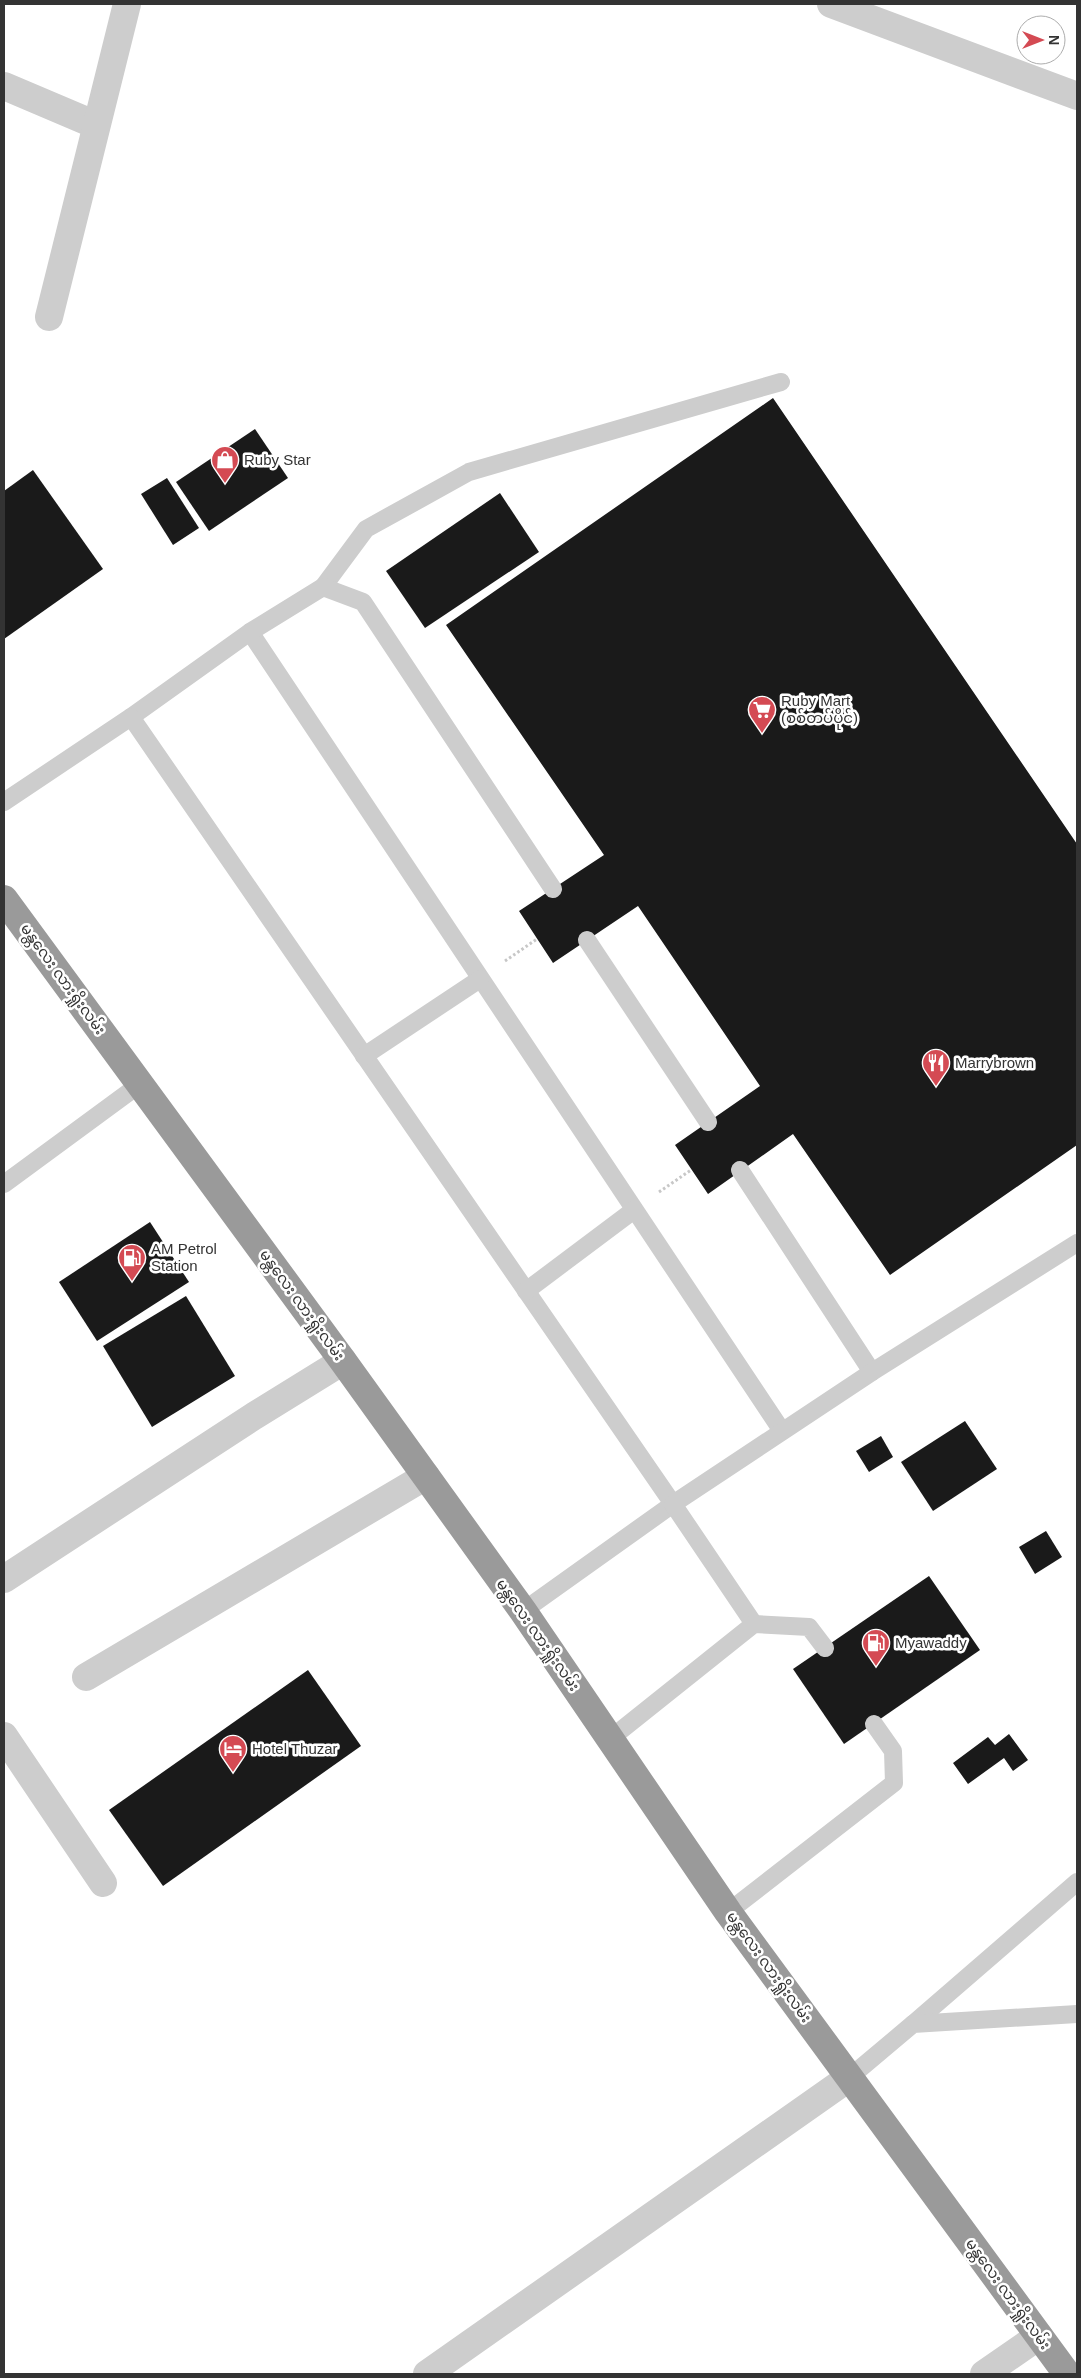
<svg xmlns="http://www.w3.org/2000/svg" width="1081" height="2378" viewBox="0 0 1081 2378" font-family="Arial,'Noto Sans Myanmar',sans-serif">
	<style>
		.building { fill: #1a1a1a }
		.lines { fill: none; stroke-linecap: round; stroke-linejoin: round }
		.path { stroke: #c7c7c7; stroke-width: 3; stroke-dasharray: 2.5 2.5; stroke-linecap: butt }
		.lane { stroke: #cdcdcd; stroke-width: 18 }
		.street { stroke: #cdcdcd; stroke-width: 28 }
		.highway { stroke: #9a9a9a; stroke-width: 28 }
		.labels { text-anchor: middle; stroke-width: 5; stroke-linejoin: round; paint-order: stroke }
		.poi-label { font-size: 15px; fill: #333; stroke: #fff; text-anchor: start }
		.street-label { font-size: 15px; fill: #333; stroke: #fff }
	</style>
	<rect width="100%" height="100%" fill="#fff"/>
	<g class="building">
		<polygon points="773,398 1077,844 1077,1145 890,1275 793,1134 708,1194 675,1145 760,1086 638,906 553,963 519,911 604,855 446,625"/>
		<polygon points="255,429 288,478 209,531 176,482"/>
		<polygon points="33,470 103,569 4,639 4,491"/>
		<polygon points="167,478 199,528 173,545 141,494"/>
		<polygon points="500,493 539,552 425,628 386,571"/>
		<polygon points="150,1222 189,1282 97,1341 59,1282"/>
		<polygon points="186,1296 235,1376 152,1427 103,1346"/>
		<polygon points="965,1421 997,1469 933,1511 901,1462"/>
		<polygon points="881,1436 893,1457 869,1472 856,1451"/>
		<polygon points="1046,1531 1062,1557 1035,1574 1019,1547"/>
		<polygon points="929,1576 980,1650 844,1744 793,1669"/>
		<polygon points="308,1670 361,1746 163,1886 109,1810"/>
		<polygon points="1009,1734 1028,1760 1013,1771 1004,1758 968,1784 953,1763 988,1737 995,1745"/>
	</g>
	<g class="lines">
		<g class="path">
			<polyline points="505,961 537,939"/>
			<polyline points="659,1192 691,1170"/>
		</g>
		<g class="lane">
			<polyline points="323,587 366,529 469,472 781,382"/>
			<polyline points="250,632 782,1431"/>
			<polyline points="131,717 250,632 323,587 363,602 553,889"/>
			<polyline points="4,802 131,717 673,1504 523,1611"/>
			<polyline points="587,940 708,1122"/>
			<polyline points="364,1056 480,979"/>
			<polyline points="740,1170 872,1372"/>
			<polyline points="4,1184 140,1084"/>
			<polyline points="526,1291 634,1210"/>
			<polyline points="754,1624 673,1504 872,1372 1077,1243"/>
			<polyline points="610,1739 754,1624 809,1627 825,1648"/>
			<polyline points="728,1912 894,1783 893,1751 874,1724"/>
			<polyline points="913,2024 1077,1882"/>
			<polyline points="850,2077 913,2024 1077,2014"/>
		</g>
		<g class="street">
			<polyline points="831,4 1077,96"/>
			<polyline points="4,86 96,125"/>
			<polyline points="49,317 127,4"/>
			<polyline points="4,1579 254,1416 343,1361"/>
			<polyline points="86,1677 426,1476"/>
			<polyline points="4,1736 103,1883"/>
			<polyline points="427,2374 850,2077"/>
			<polyline points="984,2374 1039,2336"/>
		</g>
		<polyline class="highway" points="4,899 343,1361 523,1611 728,1912 1067,2374"/>
	</g>
	<defs>
		<symbol id="shop-pin" viewBox="-11 -11 22 30"><path d="M0 17L-7.5 6A9.5 9.5 0 1 1 7.5 6Z" fill="#d44a53" stroke="#fff"/><path d="M-5-2.5h2.3a2.7 3.5 0 0 1 5.4 0H5L5.5 6h-11ZM-1.5-2.5h3a1.5 2.3 0 0 0-3 0Z" fill="#fff"/></symbol>
		<symbol id="supermarket-pin" viewBox="-11 -11 22 30"><path d="M0 17L-7.5 6A9.5 9.5 0 1 1 7.5 6Z" fill="#d44a53" stroke="#fff"/><path d="M-6-5.5h2.5l.6 2H6L4.5 2H-2.5L-4.4-4H-6ZM-1.5 3.2a1.3 1.3 0 1 0 .1 0ZM3 3.2a1.3 1.3 0 1 0 .1 0Z" fill="#fff"/></symbol>
		<symbol id="restaurant-pin" viewBox="-11 -11 22 30"><path d="M0 17L-7.5 6A9.5 9.5 0 1 1 7.5 6Z" fill="#d44a53" stroke="#fff"/><path d="M-5-6h1v4h1v-4h1v4h1v-4h1v5L-1.5 .5V6h-2V.5L-5-1ZM5-6V6H3V1.5H1.5Q1.5-4 5-6Z" fill="#fff"/></symbol>
		<symbol id="fuel-pin" viewBox="-11 -11 22 30"><path d="M0 17L-7.5 6A9.5 9.5 0 1 1 7.5 6Z" fill="#d44a53" stroke="#fff"/><path d="M-5.5-6h7V0h2V4h1.3V-2.5L3-4.5l.8-.8L6-3V5H2.5V1h-1V6h-7ZM-4.2-4.7v3.2H.2V-4.7Z" fill="#fff"/></symbol>
		<symbol id="hotel-pin" viewBox="-11 -11 22 30"><path d="M0 17L-7.5 6A9.5 9.5 0 1 1 7.5 6Z" fill="#d44a53" stroke="#fff"/><path d="M-6-4.5h1.5V1H6V5H4.5V3h-9V5H-6ZM-4 0a1.8 1.8 0 1 1 3.6 0ZM.5 0V-2.5h3Q6-2.5 6 0Z" fill="#fff"/></symbol>
	</defs>
	<g fill-rule="evenodd">
		<use href="#shop-pin" x="209" y="444" width="32" height="43"/>
		<use href="#supermarket-pin" x="746" y="694" width="32" height="43"/>
		<use href="#restaurant-pin" x="920" y="1047" width="32" height="43"/>
		<use href="#fuel-pin" x="116" y="1242" width="32" height="43"/>
		<use href="#fuel-pin" x="860" y="1627" width="32" height="43"/>
		<use href="#hotel-pin" x="217" y="1733" width="32" height="43"/>
	</g>
	<g class="labels">
		<g class="poi-label">
			<text x="244" y="465">Ruby Star</text>
			<text x="781" y="706">Ruby Mart<tspan x="781" dy="17">(စစ်တပ်ပိုင်)</tspan></text>
			<text x="955" y="1068">Marrybrown</text>
			<text x="151" y="1254">AM Petrol<tspan x="151" dy="17">Station</tspan></text>
			<text x="895" y="1648">Myawaddy</text>
			<text x="252" y="1754">Hotel Thuzar</text>
		</g>
		<g class="street-label">
			<text transform="translate(63 979) rotate(54)" y="5">မန္တလေး လားရှိုးလမ်း</text>
			<text transform="translate(302 1305) rotate(54)" y="5">မန္တလေး လားရှိုးလမ်း</text>
			<text transform="translate(538 1635) rotate(55)" y="5">မန္တလေး လားရှိုးလမ်း</text>
			<text transform="translate(769 1967) rotate(54)" y="5">မန္တလေး လားရှိုးလမ်း</text>
			<text transform="translate(1008 2294) rotate(54)" y="5">မန္တလေး လားရှိုးလမ်း</text>
		</g>
	</g>
	<rect width="1081" height="2378" fill="none" stroke="#333333" stroke-width="10"/>
	<g transform="translate(1041 40) rotate(90)"><circle r="24" fill="#ffffff" stroke="#adadad"/>
	<path d="M0-4L9 19L0 12L-9 19Z" fill="#d44a53"/>
	<text y="-8" font-size="14" font-weight="bold" text-anchor="middle" fill="#333333">N</text>
	</g>
</svg>
